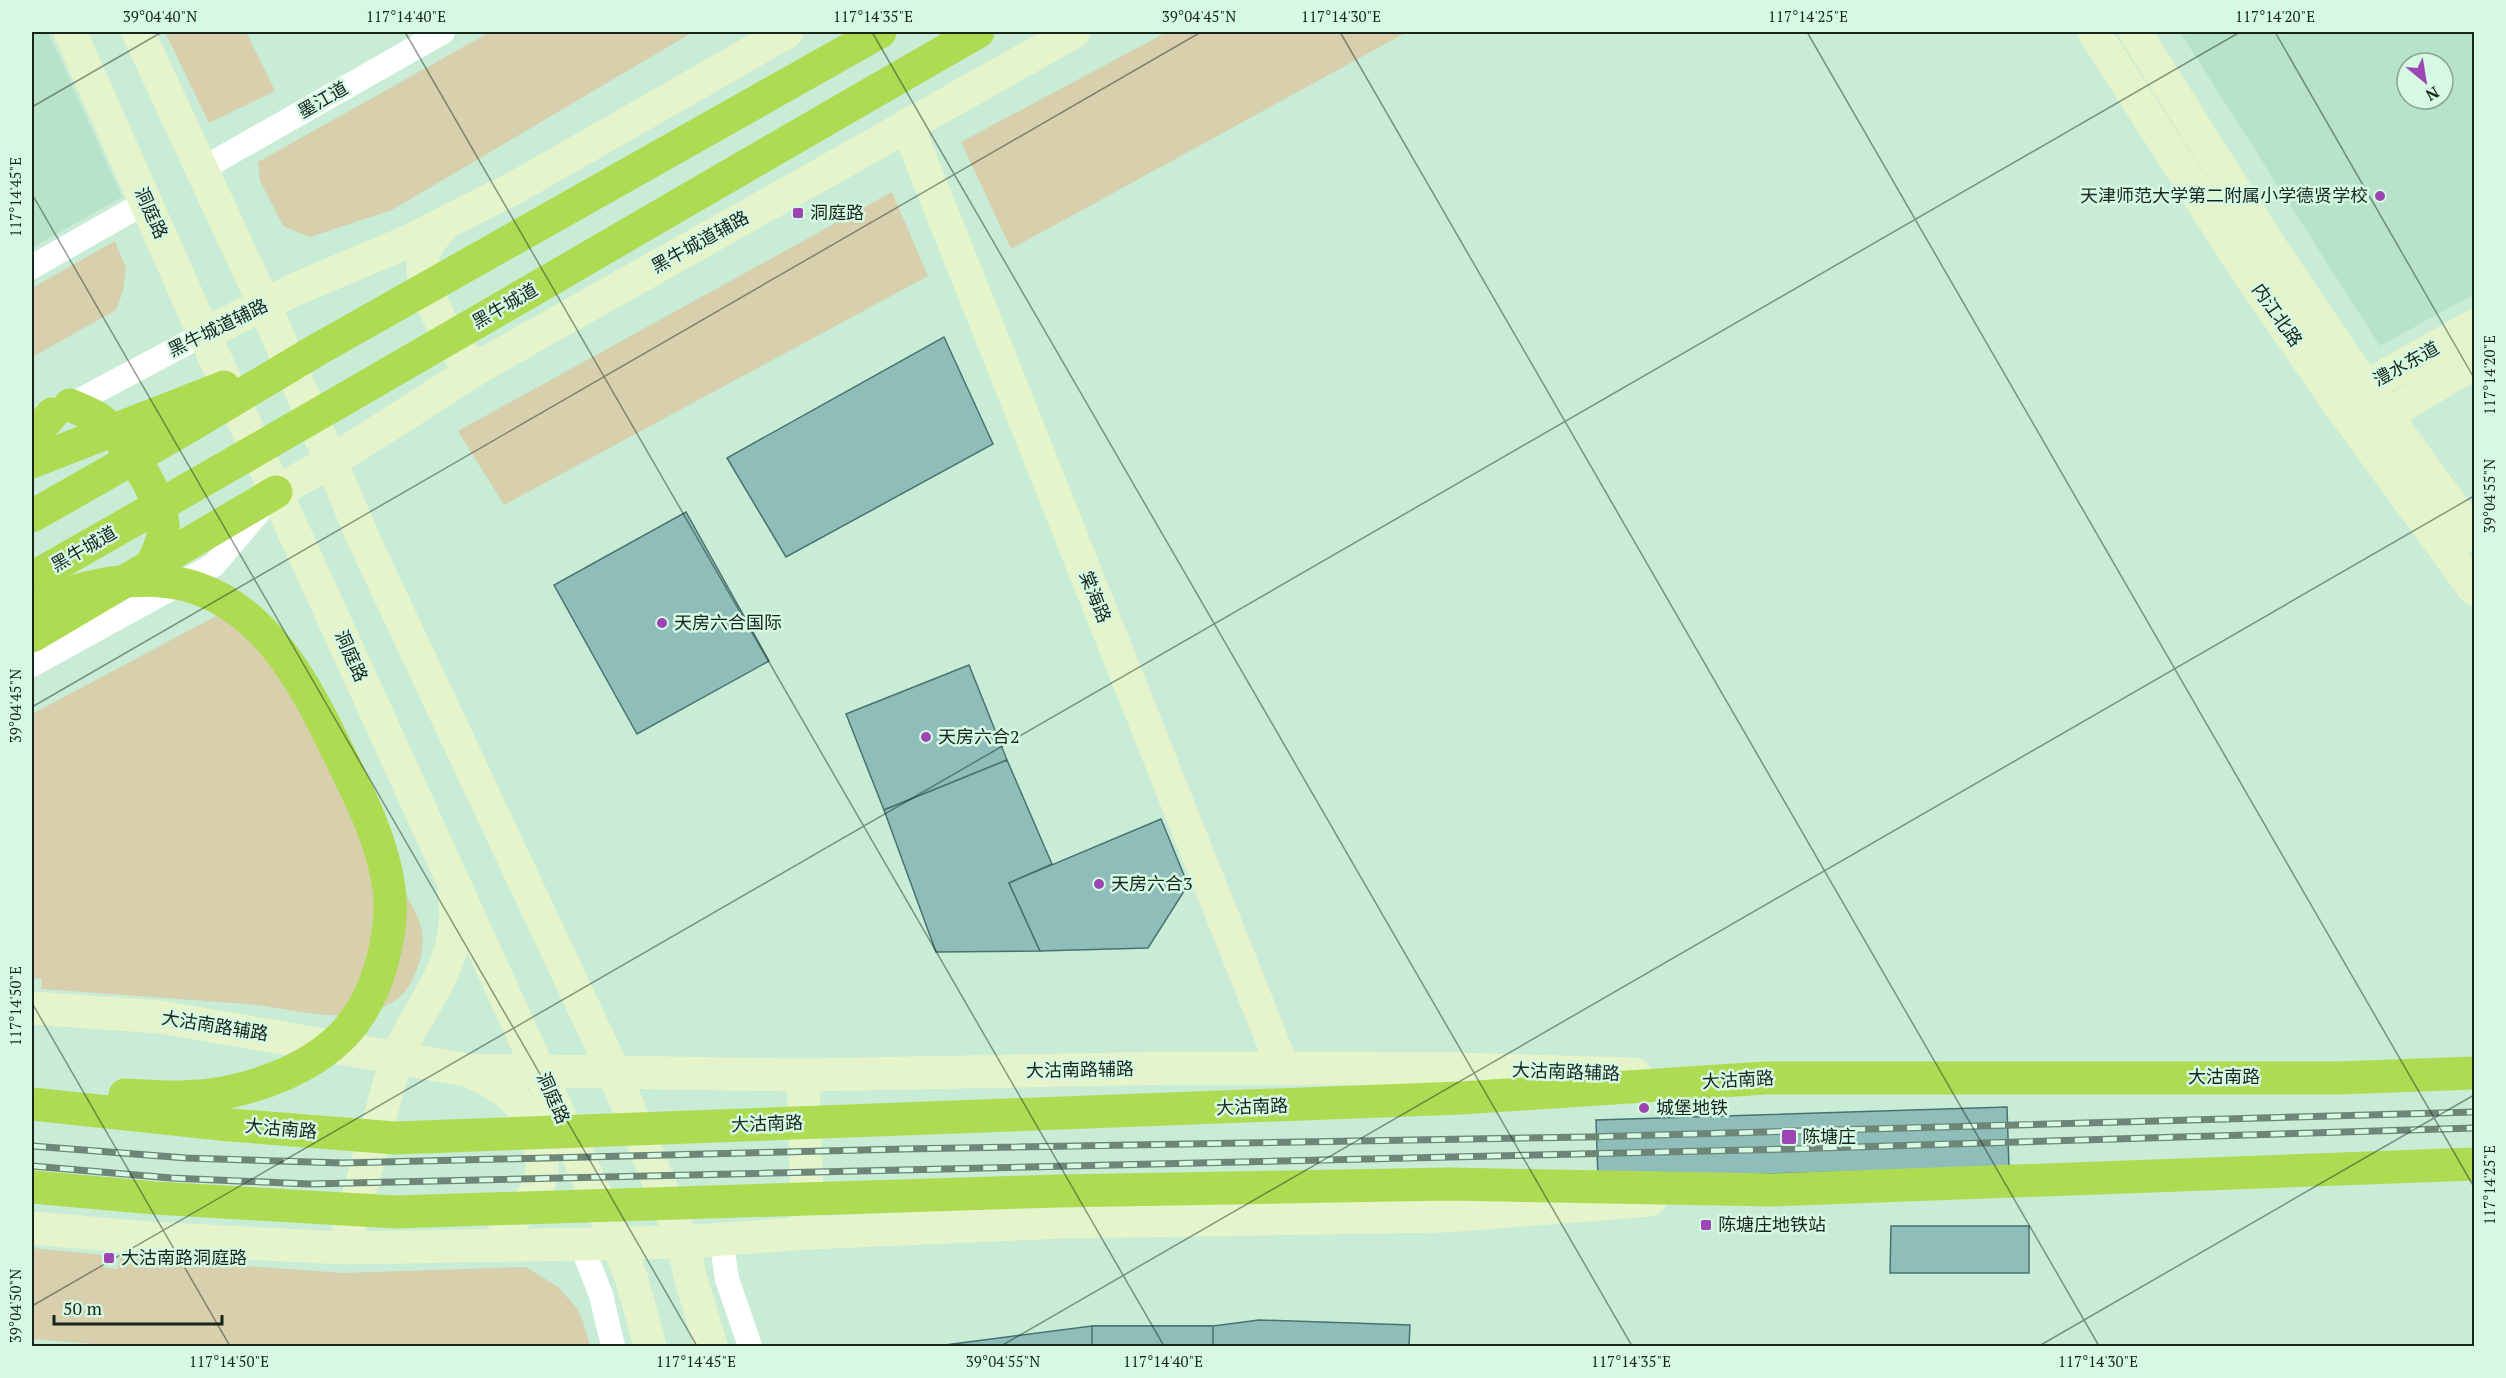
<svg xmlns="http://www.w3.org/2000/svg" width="2506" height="1378" viewBox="0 0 2506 1378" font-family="'PT Serif','Noto Sans SC',serif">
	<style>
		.built { fill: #b7e3c8; fill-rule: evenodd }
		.green { fill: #d8cfad }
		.building { fill: #8fbdba; stroke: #477370; stroke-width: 1.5 }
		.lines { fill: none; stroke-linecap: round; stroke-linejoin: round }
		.street { stroke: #fff; stroke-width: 24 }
		.secondary { stroke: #e6f4cb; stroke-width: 33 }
		.highway { stroke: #addc53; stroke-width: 33 }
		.rail-casing { stroke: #6d8677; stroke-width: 7 }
		.rail { stroke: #d5f9e3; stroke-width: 4.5; stroke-dasharray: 14; stroke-linecap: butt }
		.ticks { fill: none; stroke: #17251d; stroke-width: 1.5; stroke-opacity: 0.45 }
		.poi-dot { fill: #9c46b4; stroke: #d5f9e3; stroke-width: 2 }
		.labels { text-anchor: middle; stroke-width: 5; stroke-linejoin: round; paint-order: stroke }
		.street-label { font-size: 18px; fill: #17251d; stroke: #d5f9e3 }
		.poi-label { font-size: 18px; fill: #17251d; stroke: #d5f9e3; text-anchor: start }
		.neatline { fill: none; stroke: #17251d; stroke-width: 2 }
		.ticks-label { font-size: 15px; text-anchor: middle; fill: #17251d }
	</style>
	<rect width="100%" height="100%" fill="#c8ecd5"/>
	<g class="built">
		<polygon points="32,32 48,32 122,197 32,248"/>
		<path d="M2180,32H2474V294L2380,346ZM2407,63H2443V99H2407Z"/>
	</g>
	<g class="green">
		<polygon points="165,32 246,32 275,91 209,123"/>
		<polygon points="490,32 693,32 392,210 310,237 283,226 260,181 258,162"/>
		<polygon points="1167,32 1407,32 1011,249 961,142"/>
		<polygon points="892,192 928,276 504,505 458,431"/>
		<polygon points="115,241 126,268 123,291 116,310 32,357 32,288"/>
		<path d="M216,616L230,620L280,675L414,909C417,916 421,923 422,931C426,954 413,992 391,1003C346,1028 295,1008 247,1004C179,999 110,994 41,989L42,979L32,978V714Z"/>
		<polygon points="32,1248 103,1255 102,1267 117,1269 120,1257 343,1273 526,1267 558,1287 577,1308 583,1321 590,1346 118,1346 32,1339"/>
	</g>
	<g class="building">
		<polygon points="944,337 993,444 786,557 727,458"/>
		<polygon points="686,512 769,661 637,734 554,585"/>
		<polygon points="969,665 1007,760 884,810 846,714"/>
		<polygon points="1007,760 1052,864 1009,883 1040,951 936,952 884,810"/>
		<polygon points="1161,819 1188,885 1148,948 1040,951 1009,883"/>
		<polygon points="2007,1107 2009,1167 1598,1179 1596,1120"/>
		<polygon points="1891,1226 2029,1226 2029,1273 1890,1273"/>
		<polygon points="1259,1320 1410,1325 1409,1346 937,1346 1092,1326 1213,1326"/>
		<rect x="1092" y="1326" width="121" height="20"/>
	</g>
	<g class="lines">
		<g class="street">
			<polyline points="202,169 443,32"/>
			<polyline points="32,267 146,202"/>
			<polyline points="61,410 204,334"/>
			<polyline points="32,665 214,565 264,506"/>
			<polyline points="721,1239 727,1279 750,1346"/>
			<polyline points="581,1244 601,1295 613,1346"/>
		</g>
		<g class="secondary">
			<polyline points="70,32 204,334 617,1242 632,1280 650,1346"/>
			<polyline points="138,32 265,306 364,540 614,1072 683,1242 690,1276 711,1346"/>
			<polyline points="2094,32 2246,270 2340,406 2474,589"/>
			<polyline points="2135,32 2270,246 2365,387 2474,536"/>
			<polyline points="907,125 1283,1068"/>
			<path d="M445,223C438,232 427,243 424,253C415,282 446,330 460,356L468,359"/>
			<polyline points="204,334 296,289 407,242 518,186 787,32"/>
			<polyline points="2348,399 2365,387 2474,326"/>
			<polyline points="2367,426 2474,363"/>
			<polyline points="276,492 332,461 484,364 1074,32"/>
			<polyline points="32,1008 161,1017 467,1070 803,1075 1179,1068 1453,1069 1635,1074"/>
			<path d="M471,1072C485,1079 500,1085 511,1096C530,1114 546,1150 541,1177C538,1195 519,1215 505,1225"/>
			<polyline points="803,1075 808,1228"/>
			<polyline points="32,1228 148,1238 344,1248 581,1244 683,1242 808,1233 1061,1222 1446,1216 1650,1200"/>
			<path d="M347,1237L396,1059C422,999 464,965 454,893"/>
		</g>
		<g class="highway">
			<path d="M70,405C80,410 95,414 103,422C127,443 171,506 162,540C160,548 155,557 152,565"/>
			<polyline points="32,438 52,414"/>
			<polyline points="32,462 224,387"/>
			<polyline points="32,516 183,430 315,351 880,32"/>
			<path d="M32,578C349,399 662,213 978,32"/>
			<path d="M32,604C84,587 141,570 196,588C265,611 305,683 334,744C356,789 382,837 389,888C393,914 388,940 381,966C374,990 361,1016 343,1035C310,1069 256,1089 209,1095C182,1098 152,1097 125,1095"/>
			<polyline points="32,636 276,492"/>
			<polyline points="32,1104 230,1125 395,1138 1461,1098 1765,1078 2338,1078 2474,1073"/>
			<polyline points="32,1187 155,1198 395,1212 1058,1191 1449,1184 1774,1190 2474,1164"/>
		</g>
		<defs>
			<g id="rail">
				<polyline points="32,1146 186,1158 343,1163 904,1149 1587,1137 2474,1112"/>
				<polyline points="32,1166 171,1178 309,1184 1790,1149 2474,1128"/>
			</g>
		</defs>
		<use href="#rail" class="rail-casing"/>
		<use href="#rail" class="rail"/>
	</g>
	<path class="ticks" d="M405,32L1164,1346M872,32L1632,1346M1340,32L2099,1346M1807,32L2474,1187M2275,32L2474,378M32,107L162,32M32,194L697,1346M32,707L1201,32M32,1003L230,1346M32,1306L2240,32M1001,1346L2474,496M2039,1346L2474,1095"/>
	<g class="poi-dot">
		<circle cx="2380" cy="196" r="6"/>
		<rect x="792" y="207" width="12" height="12" rx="3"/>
		<circle cx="662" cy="623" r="6"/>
		<circle cx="926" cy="737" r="6"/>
		<circle cx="1099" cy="884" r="6"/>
		<circle cx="1644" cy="1108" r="6"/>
		<rect x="1781" y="1129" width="16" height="16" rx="3"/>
		<rect x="1700" y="1219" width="12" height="12" rx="3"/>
		<rect x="103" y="1252" width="12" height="12" rx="3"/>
	</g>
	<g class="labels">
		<g class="street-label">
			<text transform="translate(323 100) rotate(-30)" y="6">墨江道</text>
			<text transform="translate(151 213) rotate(66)" y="6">洞庭路</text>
			<text transform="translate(700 242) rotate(-29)" y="6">黑牛城道辅路</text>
			<text transform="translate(505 306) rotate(-30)" y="6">黑牛城道</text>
			<text transform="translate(2277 315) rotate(55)" y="6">内江北路</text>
			<text transform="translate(218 328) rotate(-26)" y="6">黑牛城道辅路</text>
			<text transform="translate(2406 364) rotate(-29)" y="6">澧水东道</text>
			<text transform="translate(84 549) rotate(-30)" y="6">黑牛城道</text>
			<text transform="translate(1095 597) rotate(68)" y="6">棠海路</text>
			<text transform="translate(351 656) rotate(66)" y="6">洞庭路</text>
			<text transform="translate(215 1026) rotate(9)" y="6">大沽南路辅路</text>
			<text transform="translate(1080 1070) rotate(-1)" y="6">大沽南路辅路</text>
			<text transform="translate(1566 1072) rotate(2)" y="6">大沽南路辅路</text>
			<text x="2224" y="1083">大沽南路</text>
			<text transform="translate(1738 1080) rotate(-3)" y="6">大沽南路</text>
			<text transform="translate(553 1098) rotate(66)" y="6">洞庭路</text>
			<text transform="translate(1252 1107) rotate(-2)" y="6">大沽南路</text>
			<text transform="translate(767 1124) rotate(-2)" y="6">大沽南路</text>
			<text transform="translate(281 1129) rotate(5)" y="6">大沽南路</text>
		</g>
		<g class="poi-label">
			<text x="2368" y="202" text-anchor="end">天津师范大学第二附属小学德贤学校</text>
			<text x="810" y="219">洞庭路</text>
			<text x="674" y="629">天房六合国际</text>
			<text x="938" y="743">天房六合2</text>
			<text x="1111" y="890">天房六合3</text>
			<text x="1656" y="1114">城堡地铁</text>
			<text x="1802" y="1143">陈塘庄</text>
			<text x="1718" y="1231">陈塘庄地铁站</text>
			<text x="121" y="1264">大沽南路洞庭路</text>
		</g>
	</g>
	<rect width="2506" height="1378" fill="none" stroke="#d5f9e3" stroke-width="66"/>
	<g transform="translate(2425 81) rotate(150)"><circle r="28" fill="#d5f9e3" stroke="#89a494" stroke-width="1.5"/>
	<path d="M0-4.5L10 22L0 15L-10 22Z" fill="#9c46b4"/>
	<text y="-9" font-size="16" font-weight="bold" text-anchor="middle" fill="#17251d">N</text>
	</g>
	<path d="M54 1315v9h168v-9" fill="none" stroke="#17251d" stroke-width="3"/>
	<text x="63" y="1315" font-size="18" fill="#17251d" stroke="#d5f9e3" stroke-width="4.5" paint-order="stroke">50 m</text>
	<rect x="33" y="33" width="2440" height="1312" class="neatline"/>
	<g class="ticks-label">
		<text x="160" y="22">39°04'40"N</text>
		<text x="406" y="22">117°14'40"E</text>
		<text x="873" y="22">117°14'35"E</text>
		<text x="1199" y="22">39°04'45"N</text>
		<text x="1341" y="22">117°14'30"E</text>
		<text x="1808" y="22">117°14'25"E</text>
		<text x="2275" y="22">117°14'20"E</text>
		<text transform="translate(16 197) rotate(-90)" y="5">117°14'45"E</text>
		<text transform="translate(2490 375) rotate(-90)" y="5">117°14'20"E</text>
		<text transform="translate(2490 496) rotate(-90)" y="5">39°04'55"N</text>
		<text transform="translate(16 706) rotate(-90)" y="5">39°04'45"N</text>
		<text transform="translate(16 1006) rotate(-90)" y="5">117°14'50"E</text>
		<text transform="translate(2490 1185) rotate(-90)" y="5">117°14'25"E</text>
		<text transform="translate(16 1306) rotate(-90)" y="5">39°04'50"N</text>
		<text x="229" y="1367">117°14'50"E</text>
		<text x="696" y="1367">117°14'45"E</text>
		<text x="1003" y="1367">39°04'55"N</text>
		<text x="1163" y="1367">117°14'40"E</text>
		<text x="1631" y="1367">117°14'35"E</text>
		<text x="2098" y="1367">117°14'30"E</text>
	</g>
</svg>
